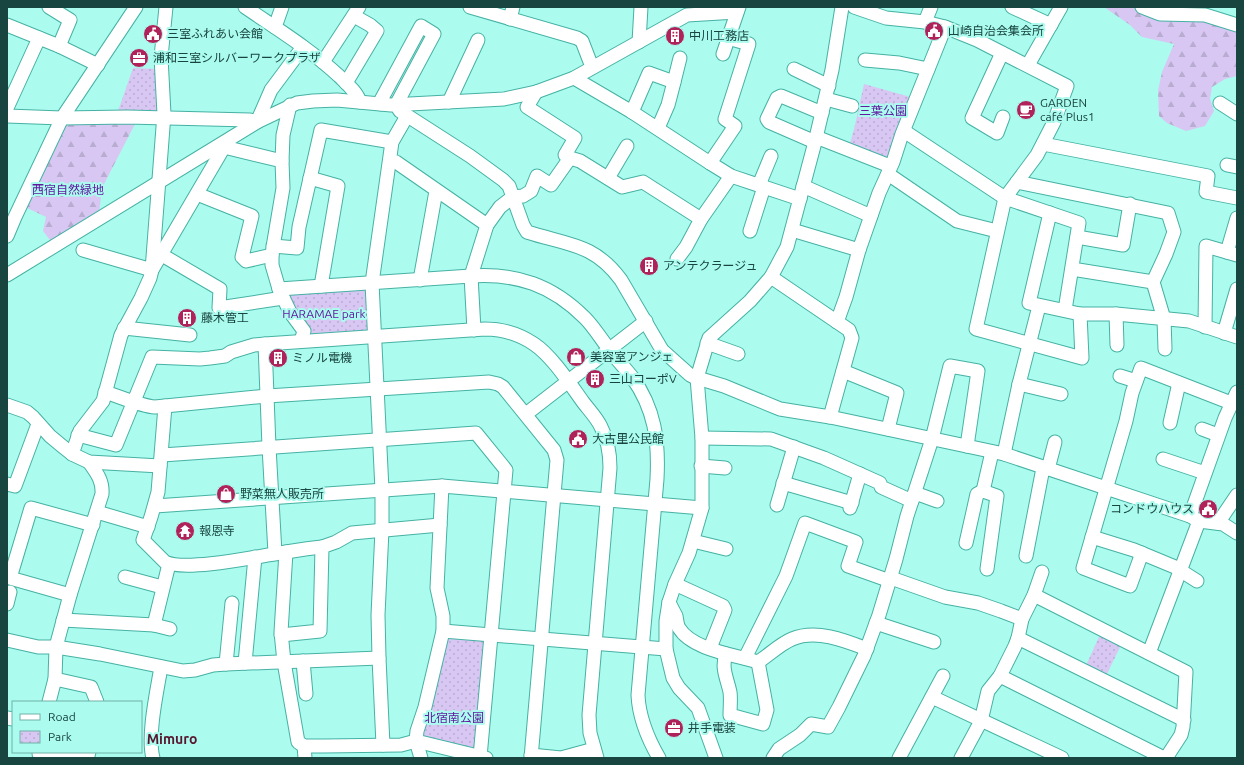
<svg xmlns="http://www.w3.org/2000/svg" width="1244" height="765" viewBox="0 0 1244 765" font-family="Ubuntu,'Noto Sans JP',sans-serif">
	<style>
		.forest { fill: url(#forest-firs) }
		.park { fill: url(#park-dots) }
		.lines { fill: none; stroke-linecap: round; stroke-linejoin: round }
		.minor-casing { stroke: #45b2a4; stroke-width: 15 }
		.minor { stroke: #fff; stroke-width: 13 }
		.labels { text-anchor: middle; stroke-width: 4; stroke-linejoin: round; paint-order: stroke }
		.poi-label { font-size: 12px; fill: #18453f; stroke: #abfbee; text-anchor: start }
		.park-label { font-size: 12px; fill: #631a9f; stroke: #abfbee }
		.quarter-label { font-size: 14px; font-weight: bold; fill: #58152d; stroke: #abfbee }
	</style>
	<defs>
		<pattern id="forest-firs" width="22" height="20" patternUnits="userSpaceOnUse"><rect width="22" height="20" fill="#d8c7f3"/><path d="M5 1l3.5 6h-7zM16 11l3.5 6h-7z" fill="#b9acd1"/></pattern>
		<pattern id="park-dots" width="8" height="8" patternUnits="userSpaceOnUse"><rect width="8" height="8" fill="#d8c7f3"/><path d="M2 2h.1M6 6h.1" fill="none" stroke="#b9acd1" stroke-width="1.8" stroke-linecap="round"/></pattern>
	</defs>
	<rect width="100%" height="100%" fill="#abfbee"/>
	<g class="forest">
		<polygon points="1104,7 1133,7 1139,12 1205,19 1237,27 1237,76 1225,79 1212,87 1210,99 1214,111 1205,126 1186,131 1167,123 1159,116 1158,91 1162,72 1174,44 1142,37 1130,25"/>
		<polygon points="64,121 136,122 102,188 99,214 53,244 43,231 46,217 23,206"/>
	</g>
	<g class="park">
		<polygon points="133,68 158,69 160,114 117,114"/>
		<polygon points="864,84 914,98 891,160 849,147 855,125"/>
		<polygon points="368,286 371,332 304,340 284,293"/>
		<polygon points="1102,630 1123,641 1104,680 1084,670"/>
		<polygon points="446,637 487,640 478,753 423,739 421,727"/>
	</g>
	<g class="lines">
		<defs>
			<g id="minor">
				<polyline points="49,7 70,20 59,46"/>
				<path d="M245,7C277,29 310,49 339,76C346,83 357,92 360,102"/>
				<polyline points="470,7 577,38 582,41 592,67"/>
				<polyline points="854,7 886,18 925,22 945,27 977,40 1067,86 1054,122 1037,155 1005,198 976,329 1082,358 1080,314"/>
				<polyline points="1012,7 1051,25"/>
				<polyline points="1142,7 1160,14 1205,15 1237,25"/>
				<polyline points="510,19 513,7"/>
				<polyline points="925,22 931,7"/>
				<polyline points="7,25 59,46 98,65"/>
				<polyline points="275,27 282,7"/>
				<polyline points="639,42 641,7"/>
				<polyline points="1002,53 972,118 997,133 1003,117"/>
				<polyline points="723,54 739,7"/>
				<polyline points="865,60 899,63 928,69"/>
				<polyline points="323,62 359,7"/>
				<polyline points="1028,65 1061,7"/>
				<polyline points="794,69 829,86"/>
				<polyline points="574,78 632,112 710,163 731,176 800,199"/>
				<polyline points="674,82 680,58"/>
				<polyline points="346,83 377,31 370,25 354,16"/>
				<polyline points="536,92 527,107 575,138 565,155 570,158"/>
				<polyline points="826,99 852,106"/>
				<polyline points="449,102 478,40"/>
				<polyline points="1220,103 1237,114"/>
				<path d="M381,104V100L421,26L434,34L396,105L400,111L470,156L503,180L509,186L523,225L527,232C567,245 594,243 621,280L662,350L690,375L694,377L724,386L780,409L830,417L1004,454L1190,516L1199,521L1223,524L1237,533"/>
				<polyline points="290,105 283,135 282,161 283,188 274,241 272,255 272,265 279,289 290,312 304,331 301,341"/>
				<polyline points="7,108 39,38"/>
				<polyline points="632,112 649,73 674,82 668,105 658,128"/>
				<polyline points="7,116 62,118 127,117 250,120 257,122 297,103 313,101 337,100 391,105 504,99 536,92 574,78 687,15 737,12"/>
				<polyline points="904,131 1005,198 1079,223 1065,310"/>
				<polyline points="816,137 890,166"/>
				<polyline points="815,142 769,122 767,119 777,98 781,96 822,113"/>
				<polyline points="1043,144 1208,176 1206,192 1237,198"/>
				<polyline points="224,147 282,161"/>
				<polyline points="390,160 396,162 487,225"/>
				<polyline points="710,163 735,126 725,119 749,44 728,38"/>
				<polyline points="1227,165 1237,167"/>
				<polyline points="888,174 957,221 997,231"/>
				<polyline points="310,178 338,186 321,286"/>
				<polyline points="608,178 627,146"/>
				<polyline points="1017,182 1168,213 1174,232 1166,254 1153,282 1164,319 1165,349"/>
				<polyline points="759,185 771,156"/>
				<polyline points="803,186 871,216"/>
				<polyline points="197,194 252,216 242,257 246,261 272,255"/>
				<polyline points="1050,213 1029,303 1080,314 1116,314 1189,321 1237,337"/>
				<polyline points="792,230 859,250"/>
				<polyline points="750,231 764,187"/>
				<polyline points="7,236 15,217 62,118 136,7"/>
				<polyline points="1077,237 1123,245 1130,204"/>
				<polyline points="273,246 297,248 299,227 321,130 392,142"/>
				<polyline points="83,250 152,270 164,114 161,57 166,7"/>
				<polyline points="1227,252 1237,218"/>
				<polyline points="162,255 220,289 219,308 283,298"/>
				<polyline points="677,259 686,247 701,219 731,176"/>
				<polyline points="1072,269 1153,282"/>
				<polyline points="7,275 257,122 271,90 303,47"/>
				<polyline points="771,277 849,330 852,338 830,417"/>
				<polyline points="420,280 436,191"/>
				<path d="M279,289L471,276C517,273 552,285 585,318C594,327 601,339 609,349C616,359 625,368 632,377C655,409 659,441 657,479L638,695C639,718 648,739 659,758"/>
				<polyline points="1116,314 1117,345"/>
				<polyline points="837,322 846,297 859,250 879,193 893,162 902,134 945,27"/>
				<polyline points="1205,327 1206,246 1237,255"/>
				<polyline points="124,328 190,335"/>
				<polyline points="474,330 471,276 487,225 500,207 513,197 523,196 531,191 537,176 551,185 570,158 580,161 622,187 643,182 701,219"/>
				<polyline points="1224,333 1237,289"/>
				<polyline points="707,343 738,354"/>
				<polyline points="265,344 269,447 275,553"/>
				<polyline points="843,371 897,393 888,429"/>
				<polyline points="1120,376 1136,381"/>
				<polyline points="1019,384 1061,394"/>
				<path d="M105,392C121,397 140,406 155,407L267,396L489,382L498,384L503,387L554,450L557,460L531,758"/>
				<polyline points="7,405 27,412 33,417 50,436 62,446 72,454 89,462 160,466"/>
				<path d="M165,406L158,492L151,517L143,540L165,562C186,572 260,556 286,552C298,550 310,548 322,547"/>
				<polyline points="526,414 646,321"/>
				<polyline points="1170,423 1179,383"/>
				<polyline points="1202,429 1218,435"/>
				<path d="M78,435L116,445L152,357L200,359L210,358L225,356L231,352L254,345L265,344L485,329C502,329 519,334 534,344C552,356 570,384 583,402C589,410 597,418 601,427C608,440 610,454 610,468L589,715L590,733L597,758"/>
				<polyline points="702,438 771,439 824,458 880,483 881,487 912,501"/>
				<polyline points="72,454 80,431 103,401 121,335 141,298 150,278 152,270 227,142"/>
				<polyline points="1004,454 1019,384 1039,306"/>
				<polyline points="162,455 476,433 506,470 480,757"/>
				<polyline points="1163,459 1205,473"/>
				<polyline points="701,466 725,468"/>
				<polyline points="1048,469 1055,442"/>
				<polyline points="783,483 852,503"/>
				<polyline points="7,484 15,486 38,424"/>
				<polyline points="915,493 937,501"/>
				<polyline points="777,505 794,447"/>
				<polyline points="155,506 442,486 702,508"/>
				<polyline points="850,508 860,474"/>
				<polyline points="97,512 148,527"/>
				<polyline points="1190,516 1225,418 1237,392"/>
				<polyline points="1218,523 1237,495"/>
				<polyline points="1092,537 1134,550 1175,567 1197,581"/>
				<polyline points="693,541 726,549"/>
				<polyline points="966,543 977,494 983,491"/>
				<polyline points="286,552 281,632 284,662 298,742 304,746 324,746 401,745 416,741 486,758"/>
				<polyline points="1142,553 1130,586 1083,568 1126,421 1132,393 1141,368 1231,403"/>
				<polyline points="1026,556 1043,468"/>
				<polyline points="987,569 997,496 983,491 992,452"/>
				<polyline points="125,577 162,587"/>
				<polyline points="891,578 945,597 978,603 1001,611 1022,619"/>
				<polyline points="675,584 723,606 725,610 710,648"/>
				<polyline points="70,595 10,578 31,508 93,525"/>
				<polyline points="1034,595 1042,572"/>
				<path d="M669,602C671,607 674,612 676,616C677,621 677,625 679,628C692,650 736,655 758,662C769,655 780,644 792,639C816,629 844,640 867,649"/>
				<polyline points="232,603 226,664 379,658"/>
				<polyline points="7,604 10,592"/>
				<polyline points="63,620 154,625 170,629"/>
				<polyline points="876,623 934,642"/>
				<polyline points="154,625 169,564"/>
				<polyline points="443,631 666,649"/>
				<polyline points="281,635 320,631 322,547 336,542 352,533 440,525"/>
				<polyline points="1018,638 1184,720"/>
				<polyline points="7,640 38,647 56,647 100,654 183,671 195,670 213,665 226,664"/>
				<polyline points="1149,653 1199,521"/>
				<path d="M726,654C721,668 727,678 730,692C731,699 730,708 730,715L763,724L767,710L758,662"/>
				<polyline points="745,658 786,576 805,523 856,542 848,566 890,581"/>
				<polyline points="303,661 306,694"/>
				<polyline points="245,663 255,557"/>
				<polyline points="1000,676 1164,758"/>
				<polyline points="55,679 91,687 97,702"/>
				<polyline points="932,697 1062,758"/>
				<path d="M49,702L55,679L56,647L70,595L102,494C103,481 97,473 89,462"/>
				<polyline points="7,718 13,719"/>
				<polyline points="383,745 379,658 378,615 382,530 382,490 372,283 392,142 407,116"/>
				<polyline points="304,746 305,758"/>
				<polyline points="39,754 88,756 89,752"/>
				<polyline points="531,755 561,758 594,749"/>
				<path d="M153,758C147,736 157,691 161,667"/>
				<polyline points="421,758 416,741 417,731 425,707 443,631 443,616 437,588 442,486"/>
				<polyline points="716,758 698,708 679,688 673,678 666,649 666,621 669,602 675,584 689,553 702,508 702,438 697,378 709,338 750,301 771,277 787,247 815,142 832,70 842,7"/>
				<polyline points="773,758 779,749 800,735 811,724 828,727 839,707 864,656 879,615 896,559 907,516 932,439 950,366 978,371 967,446"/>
				<polyline points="899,758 943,676"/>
				<polyline points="961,758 981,721 988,691 1000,676 1015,646 1018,638 1022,619 1034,595 1186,672 1183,727 1181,735 1166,758"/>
			</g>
		</defs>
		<use href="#minor" class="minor-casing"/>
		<use href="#minor" class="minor"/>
	</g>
	<defs>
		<symbol id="civic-disc" viewBox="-11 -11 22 22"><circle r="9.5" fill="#b0225a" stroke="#abfbee"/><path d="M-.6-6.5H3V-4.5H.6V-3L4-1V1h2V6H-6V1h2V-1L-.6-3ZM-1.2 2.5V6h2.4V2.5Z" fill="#fff"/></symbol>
		<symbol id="building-disc" viewBox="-11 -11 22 22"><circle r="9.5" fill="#b0225a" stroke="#abfbee"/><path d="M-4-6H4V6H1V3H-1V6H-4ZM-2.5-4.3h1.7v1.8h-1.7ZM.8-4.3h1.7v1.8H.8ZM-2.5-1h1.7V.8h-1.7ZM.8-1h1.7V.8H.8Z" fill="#fff"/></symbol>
		<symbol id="office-disc" viewBox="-11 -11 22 22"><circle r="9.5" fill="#b0225a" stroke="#abfbee"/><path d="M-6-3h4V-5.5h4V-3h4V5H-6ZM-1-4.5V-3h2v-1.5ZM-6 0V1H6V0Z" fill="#fff"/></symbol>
		<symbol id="cafe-disc" viewBox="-11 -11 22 22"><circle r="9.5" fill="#b0225a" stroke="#abfbee"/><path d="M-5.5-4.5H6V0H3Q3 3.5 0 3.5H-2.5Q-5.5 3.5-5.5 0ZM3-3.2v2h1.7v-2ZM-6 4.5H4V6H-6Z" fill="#fff"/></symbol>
		<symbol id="shop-disc" viewBox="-11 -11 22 22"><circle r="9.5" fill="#b0225a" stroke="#abfbee"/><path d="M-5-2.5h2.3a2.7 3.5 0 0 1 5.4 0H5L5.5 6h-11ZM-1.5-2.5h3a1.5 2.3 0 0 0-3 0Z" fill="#fff"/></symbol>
		<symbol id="temple-disc" viewBox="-11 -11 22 22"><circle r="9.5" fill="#b0225a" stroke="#abfbee"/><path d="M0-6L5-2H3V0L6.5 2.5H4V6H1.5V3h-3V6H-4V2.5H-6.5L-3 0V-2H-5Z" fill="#fff"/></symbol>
	</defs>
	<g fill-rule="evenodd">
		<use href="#civic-disc" x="923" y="20" width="22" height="22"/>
		<use href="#civic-disc" x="142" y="23" width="22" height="22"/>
		<use href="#building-disc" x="664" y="25" width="22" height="22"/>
		<use href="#office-disc" x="128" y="47" width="22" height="22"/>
		<use href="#cafe-disc" x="1015" y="99" width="22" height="22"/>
		<use href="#building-disc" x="638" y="255" width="22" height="22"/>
		<use href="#building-disc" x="176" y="307" width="22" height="22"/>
		<use href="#shop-disc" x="565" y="346" width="22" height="22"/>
		<use href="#building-disc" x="267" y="347" width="22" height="22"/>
		<use href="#building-disc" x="584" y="368" width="22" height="22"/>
		<use href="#civic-disc" x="567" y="428" width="22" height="22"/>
		<use href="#shop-disc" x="215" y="483" width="22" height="22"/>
		<use href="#civic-disc" x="1197" y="498" width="22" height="22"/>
		<use href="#temple-disc" x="174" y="520" width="22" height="22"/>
		<use href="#office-disc" x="663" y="717" width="22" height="22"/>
	</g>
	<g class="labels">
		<g class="poi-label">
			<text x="948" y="35">山崎自治会集会所</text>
			<text x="167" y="38">三室ふれあい会館</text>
			<text x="689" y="40">中川工務店</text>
			<text x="153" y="62">浦和三室シルバーワークプラザ</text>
			<text x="1040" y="107">GARDEN<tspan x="1040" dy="14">café Plus1</tspan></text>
			<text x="663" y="270">アンテクラージュ</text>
			<text x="201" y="322">藤木管工</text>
			<text x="590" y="361">美容室アンジェ</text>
			<text x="292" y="362">ミノル電機</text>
			<text x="609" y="383">三山コーポV</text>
			<text x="592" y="443">大古里公民館</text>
			<text x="240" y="498">野菜無人販売所</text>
			<text x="1194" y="513" text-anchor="end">コンドウハウス</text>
			<text x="199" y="535">報恩寺</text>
			<text x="688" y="732">井手電装</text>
		</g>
		<g class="park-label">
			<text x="883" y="115">三葉公園</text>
			<text x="68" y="194">西宿自然緑地</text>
			<text x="324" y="318">HARAMAE park</text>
			<text x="454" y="722">北宿南公園</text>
		</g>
		<g class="quarter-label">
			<text x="172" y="744">Mimuro</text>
		</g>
	</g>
	<rect width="1244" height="765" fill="none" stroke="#18453f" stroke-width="16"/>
	<rect x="12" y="701" width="130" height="52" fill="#abfbee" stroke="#70b2a8"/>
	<rect x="20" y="714" width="20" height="6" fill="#ffffff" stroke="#70b2a8"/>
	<text x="48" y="721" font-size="12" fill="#18453f">Road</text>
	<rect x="20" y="731" width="20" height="12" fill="url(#park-dots)" stroke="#70b2a8"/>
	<text x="48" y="741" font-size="12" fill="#18453f">Park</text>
</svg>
